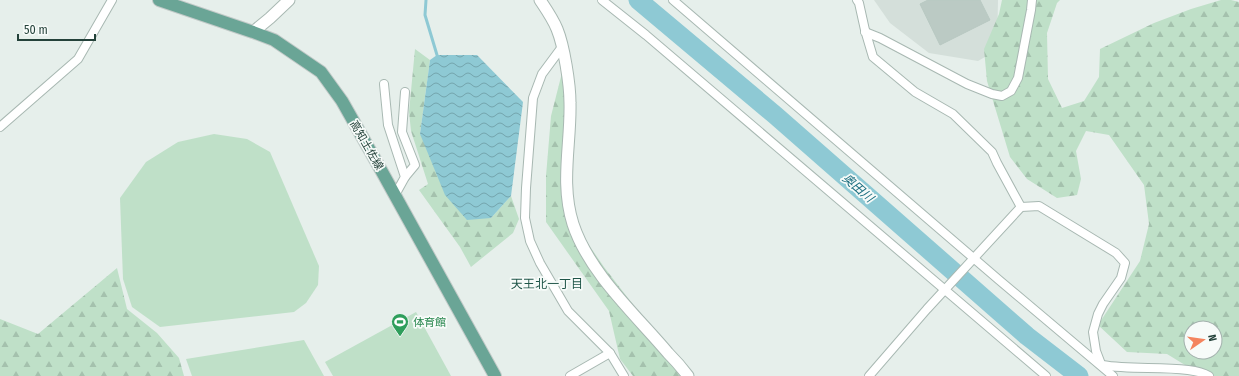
<svg xmlns="http://www.w3.org/2000/svg" width="1239" height="376" viewBox="0 0 1239 376" font-family="'Fira Sans Condensed','Noto Sans JP',sans-serif">
	<style>
		.built { fill: #d4dfda }
		.forest { fill: url(#forest-firs); fill-rule: evenodd }
		.garden { fill: #bfe0c8 }
		.water { fill: url(#water-waves) }
		.lines { fill: none; stroke-linecap: round; stroke-linejoin: round }
		.stream { stroke: #8ec9d4; stroke-width: 3 }
		.river { stroke: #8ec9d4; stroke-width: 19 }
		.building { fill: #bbcac4; stroke: #b8c9c2 }
		.minor-casing { stroke: #a8b8b2; stroke-width: 10 }
		.tertiary-casing { stroke: #a8b8b2; stroke-width: 13 }
		.primary-casing { stroke: #c2cac8; stroke-width: 14 }
		.minor { stroke: #fff; stroke-width: 8 }
		.tertiary { stroke: #fff; stroke-width: 11 }
		.primary { stroke: #6aa596; stroke-width: 12 }
		.labels { text-anchor: middle; stroke-width: 3.5; stroke-linejoin: round; paint-order: stroke }
		.street-label { font-size: 11px; fill: #24423a; stroke: #f7fbf9 }
		.leisure-label { font-size: 11px; fill: #27864d; stroke: #f7fbf9; text-anchor: start }
		.water-label { font-size: 12px; font-style: italic; fill: #1c6f80; stroke: #f7fbf9 }
		.neighbourhood-label { font-size: 12px; fill: #1f5548; stroke: #f7fbf9 }
	</style>
	<defs>
		<pattern id="forest-firs" width="22" height="20" patternUnits="userSpaceOnUse"><rect width="22" height="20" fill="#bfe0c8"/><path d="M5 1l3.5 6h-7zM16 11l3.5 6h-7z" fill="#a4c1ad"/></pattern>
		<pattern id="water-waves" width="16" height="10" patternUnits="userSpaceOnUse"><rect width="16" height="10" fill="#8ec9d4"/><path d="M0 5q4-4 8 0t8 0" fill="none" stroke="#74a5ad"/></pattern>
	</defs>
	<rect width="100%" height="100%" fill="#e6efeb"/>
	<polygon class="built" points="874,0 998,0 997,50 978,61 929,53 890,23"/>
	<g class="forest">
		<path d="M1002,0H1060L1057,3L1047,33L1048,79L1062,108L1084,101L1099,77L1100,49L1154,23L1191,9L1221,0H1231L1239,2V376H1203L1167,354L1127,352L1098,325L1140,261L1149,224L1144,185L1109,135L1086,131L1076,151L1081,179L1077,195L1057,198L1027,179L1010,157L987,81L984,49L999,14ZM1191,328H1215V352H1191Z"/>
		<polygon points="415,49 430,60 420,134 491,218 511,196 519,219 513,233 471,267 460,247 419,190 428,184 411,131 409,112"/>
		<polygon points="566,57 569,216 604,267 688,376 633,376 620,359 609,311 546,222 546,176 551,116"/>
		<polygon points="117,268 127,309 157,333 179,358 184,376 0,376 0,319 38,334"/>
	</g>
	<g class="garden">
		<polygon points="214,134 247,139 270,152 319,266 318,285 306,303 294,312 160,327 132,307 123,279 120,198 146,162 178,142"/>
		<polygon points="416,312 451,376 333,376 325,362"/>
		<polygon points="304,340 324,376 192,376 186,359"/>
	</g>
	<polygon class="water" points="437,55 477,55 523,102 511,196 491,218 467,220 445,195 420,134 430,60"/>
	<g class="lines">
		<polyline class="stream" points="426,0 425,15 437,55"/>
		<polyline class="river" points="638,0 775,115 1027,336 1079,376"/>
	</g>
	<polygon class="building" points="928,0 980,0 990,20 940,45 920,4"/>
	<g class="lines">
		<defs>
			<g id="minor">
				<polyline points="602,0 646,35 1046,376"/>
				<polyline points="673,0 999,280 1113,376"/>
				<polyline points="857,0 859,3 865,30 873,57 915,92 953,114 992,152 997,163 1021,207"/>
				<polyline points="865,32 880,38 967,84 992,94 1002,96 1011,91 1018,78 1031,10 1032,0"/>
				<polyline points="562,47 542,74 533,98 526,188 525,218 530,241 540,263 568,311 610,353 624,376"/>
				<polyline points="384,84 388,125 405,177 395,195"/>
				<polyline points="0,127 78,59 112,0"/>
				<polyline points="405,177 415,165 402,132 405,92"/>
				<path d="M1102,365C1131,370 1160,366 1188,370C1196,371 1202,372 1209,376"/>
				<polyline points="570,376 610,353"/>
				<polyline points="869,376 927,309 1021,207 1039,206 1116,253 1125,263 1121,278 1103,304 1098,314 1093,332 1096,351 1101,364"/>
			</g>
			<g id="tertiary">
				<path d="M540,0C546,9 553,19 557,29C564,46 570,84 570,103C571,144 560,183 573,224C589,273 636,315 668,353C675,360 682,368 688,376"/>
				<polyline points="253,32 270,18 289,0"/>
			</g>
			<polyline id="primary" points="159,0 253,32 274,40 321,72 342,101 381,170 495,376"/>
		</defs>
		<use href="#minor" class="minor-casing"/>
		<use href="#tertiary" class="tertiary-casing"/>
		<use href="#primary" class="primary-casing"/>
		<use href="#minor" class="minor"/>
		<use href="#tertiary" class="tertiary"/>
		<use href="#primary" class="primary"/>
	</g>
	<defs>
		<symbol id="stadium-pin" viewBox="-11 -11 22 30"><path d="M0 17L-7.5 6A9.5 9.5 0 1 1 7.5 6Z" fill="#2e9e5b" stroke="#f7fbf9"/><path d="M0-5a6.5 5 0 1 0 0 10a6.5 5 0 1 0 0-10ZM-3.5-1.8h7v3.6h-7Z" fill="#fff"/></symbol>
	</defs>
	<g fill-rule="evenodd">
		<use href="#stadium-pin" x="390" y="312" width="20" height="27"/>
	</g>
	<g class="labels">
		<g class="street-label">
			<text transform="translate(367 145) rotate(60)" y="4">高知土佐線</text>
		</g>
		<g class="leisure-label">
			<text x="413" y="326">体育館</text>
		</g>
		<g class="water-label">
			<text transform="translate(858 188) rotate(41)" y="4">奥田川</text>
		</g>
		<g class="neighbourhood-label">
			<text x="547" y="288">天王北一丁目</text>
		</g>
	</g>
	<g transform="translate(1203 340) rotate(77)"><circle r="19" fill="#f7fbf9" stroke="#a3b1ad"/>
	<path d="M0-3L7 15L0 10L-7 15Z" fill="#f4845f"/>
	<text y="-6" font-size="11" font-weight="bold" text-anchor="middle" fill="#24423a">N</text>
	</g>
	<path d="M18 34v6h77v-6" fill="none" stroke="#24423a" stroke-width="2"/>
	<text x="24" y="34" font-size="12" fill="#24423a" stroke="#f7fbf9" stroke-width="3" paint-order="stroke">50 m</text>
</svg>
